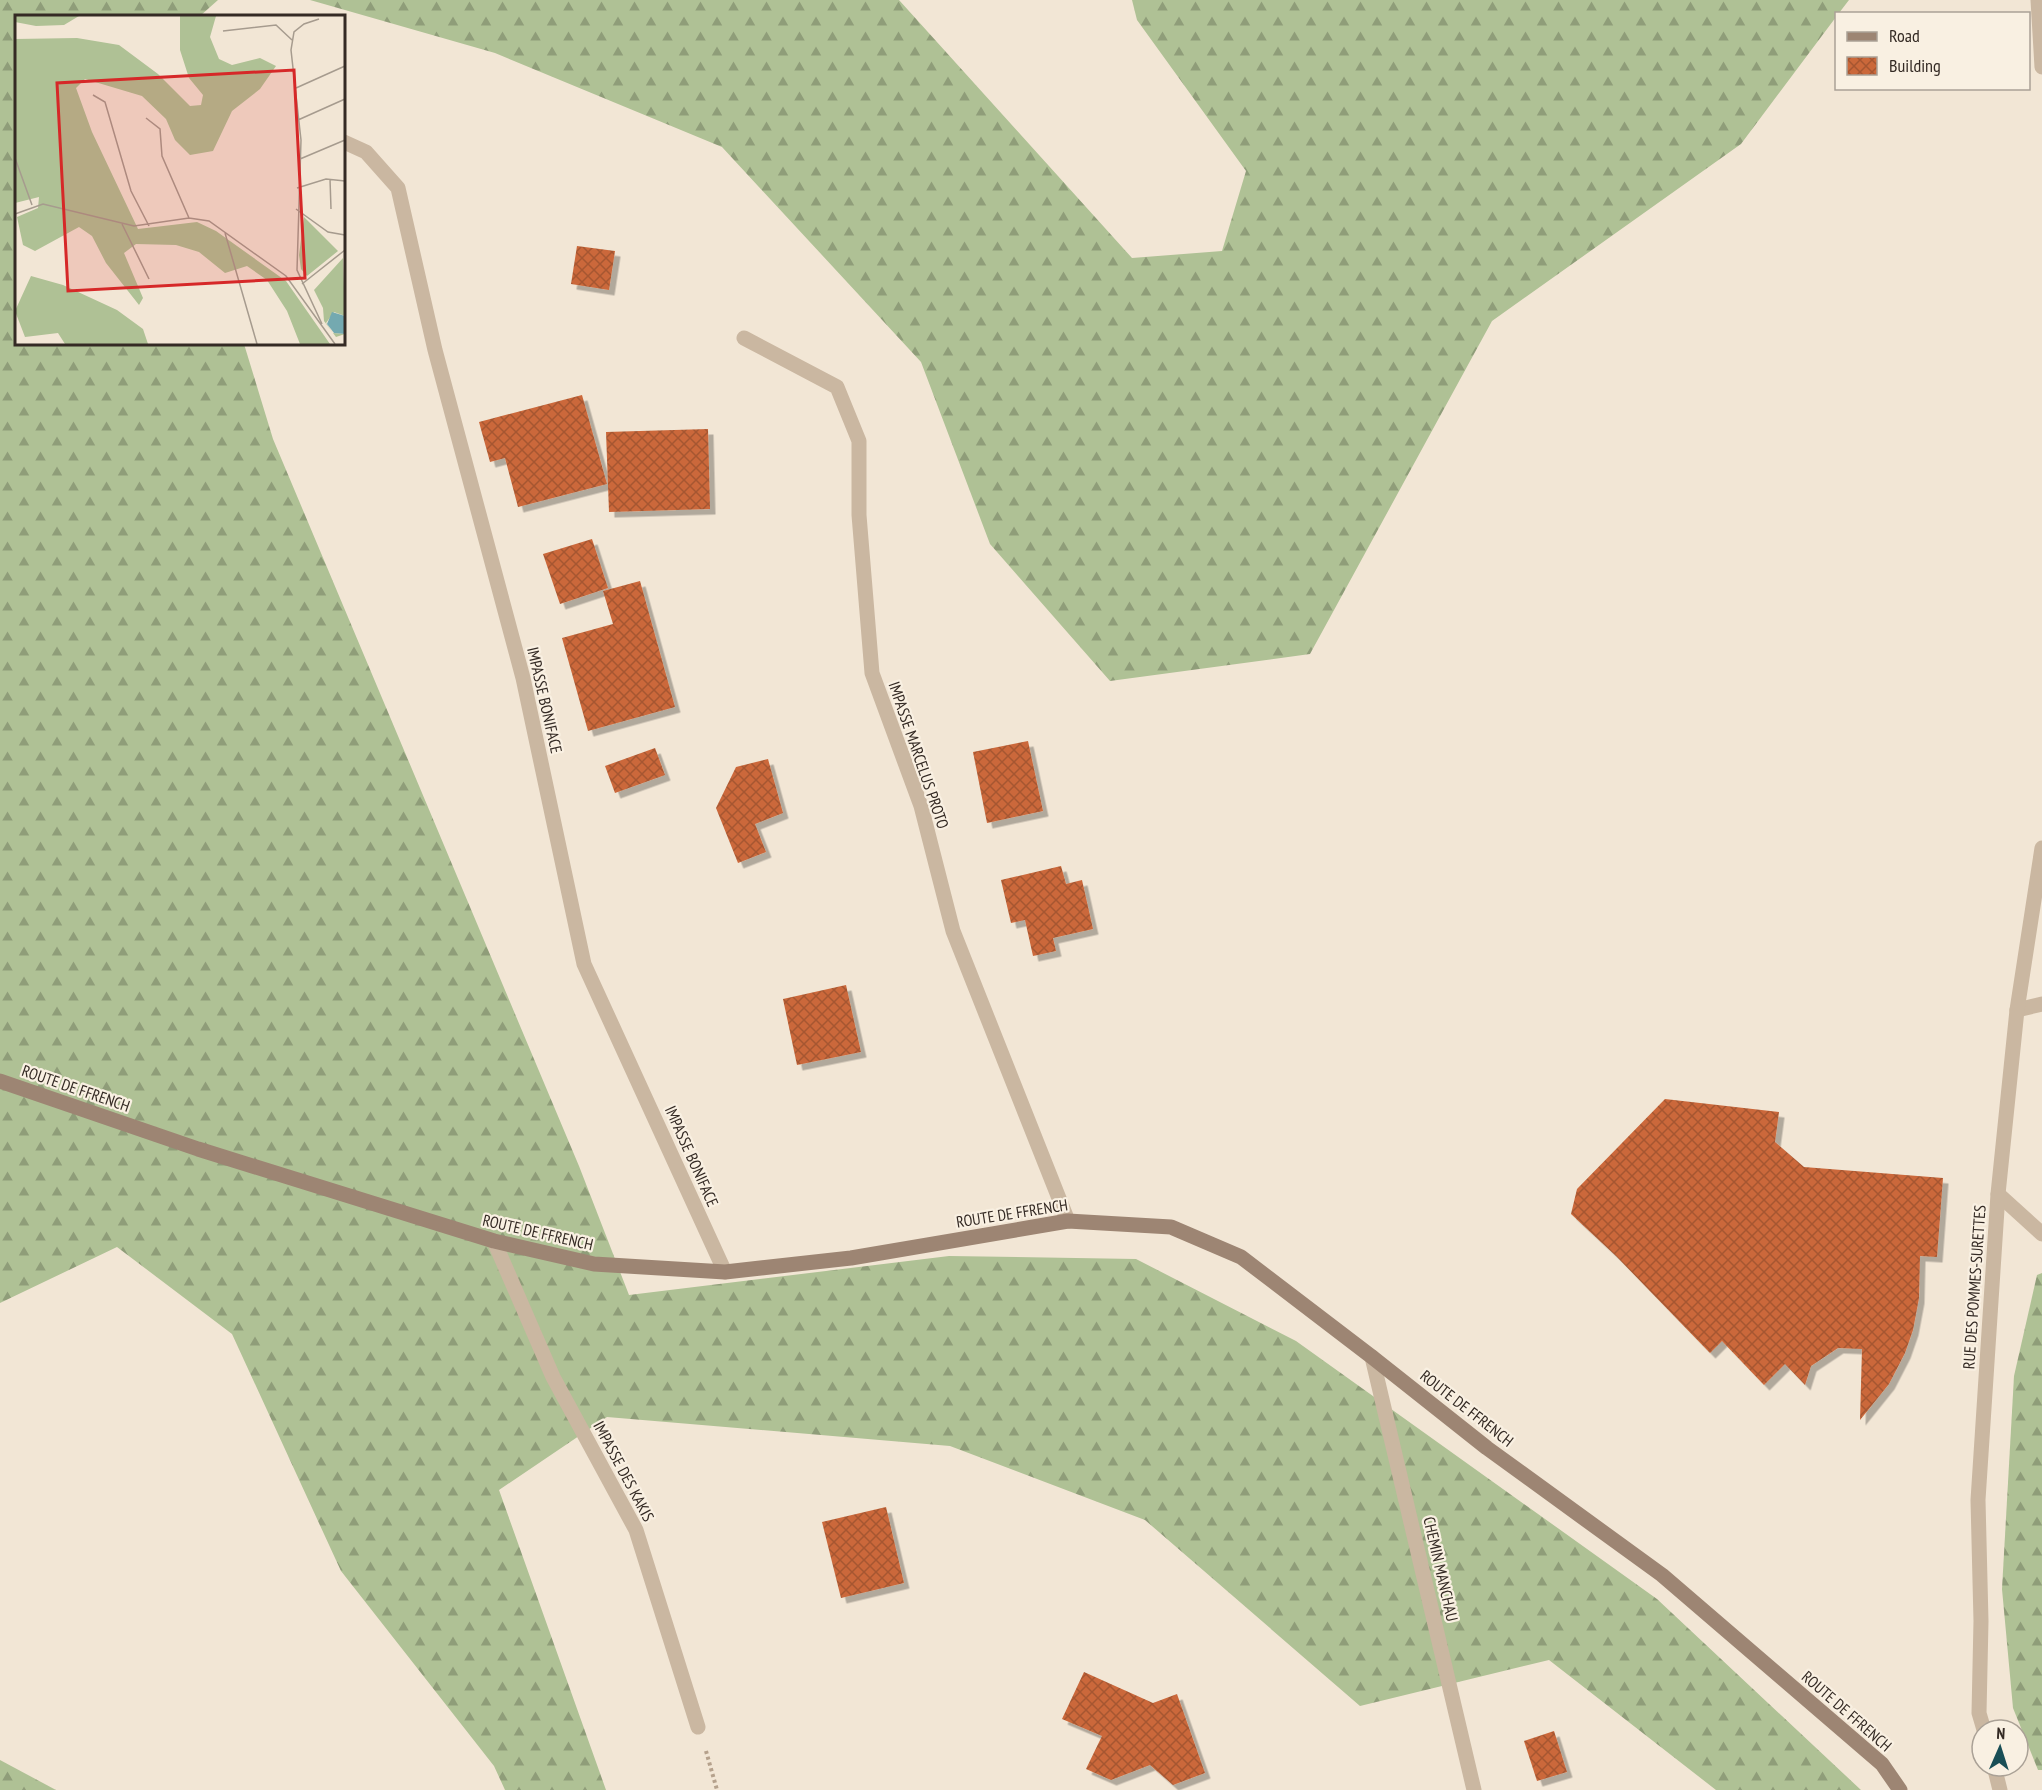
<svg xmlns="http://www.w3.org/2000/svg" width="2042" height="1790" viewBox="0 0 2042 1790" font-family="'PT Sans Narrow',sans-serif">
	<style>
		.forest { fill: url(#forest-firs) }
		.building { fill: url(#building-cross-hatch); filter: url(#shadow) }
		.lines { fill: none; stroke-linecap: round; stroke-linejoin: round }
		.path { stroke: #b5a18c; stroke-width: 4; stroke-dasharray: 3 3; stroke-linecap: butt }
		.service { stroke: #cab7a1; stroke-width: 15 }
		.minor { stroke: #cab7a1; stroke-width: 15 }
		.secondary { stroke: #9d8573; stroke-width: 15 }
		.labels { text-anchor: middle; stroke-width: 4.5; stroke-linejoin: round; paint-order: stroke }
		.street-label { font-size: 16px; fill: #342a24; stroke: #f9f0e2 }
		.inset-road { fill: none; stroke: #a69b8e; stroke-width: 1.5 }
		.view { fill: #d62828; fill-opacity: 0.15; stroke: #d62828; stroke-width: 3 }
		.inset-edge { fill: none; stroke: #342a24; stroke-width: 3 }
	</style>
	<defs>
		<pattern id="forest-firs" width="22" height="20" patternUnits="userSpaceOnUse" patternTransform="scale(1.5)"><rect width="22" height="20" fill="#afc195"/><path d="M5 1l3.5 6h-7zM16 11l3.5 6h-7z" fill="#8f9d79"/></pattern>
		<pattern id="building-cross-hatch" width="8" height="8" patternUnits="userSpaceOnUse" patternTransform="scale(1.5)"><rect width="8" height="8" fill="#cb683a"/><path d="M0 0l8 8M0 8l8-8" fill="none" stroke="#a65631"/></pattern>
		<filter id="shadow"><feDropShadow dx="5.5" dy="5.5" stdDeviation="0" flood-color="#0004"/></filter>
	</defs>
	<rect width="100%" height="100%" fill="#f2e6d5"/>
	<g class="forest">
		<polygon points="0,0 218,0 200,16 16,16 16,344 244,344 273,439 579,1166 629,1295 949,1256 1136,1259 1296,1341 1657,1599 1861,1790 1716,1790 1549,1660 1360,1706 1145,1520 950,1446 607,1417 499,1490 606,1790 505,1790 494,1766 341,1571 232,1334 117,1247 0,1303"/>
		<polygon points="310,0 899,0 1132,258 1222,251 1246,171 1137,20 1132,0 1849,0 1839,13 1836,14 1836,17 1741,144 1492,321 1310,654 1110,681 990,544 921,362 722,147 495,53"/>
		<polygon points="2042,1273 2042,1770 2038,1770 2013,1708 2002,1589 2014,1376 2037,1275"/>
		<polygon points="0,1760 56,1790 0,1790"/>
	</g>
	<g class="building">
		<polygon points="577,246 615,251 609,290 571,284"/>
		<polygon points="582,395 607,484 518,507 505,458 490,462 479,422"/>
		<polygon points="708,429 710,509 609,512 606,432"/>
		<polygon points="592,539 608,588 560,604 543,554"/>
		<polygon points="640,581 675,707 588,731 562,638 613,624 603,591"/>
		<polygon points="1028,741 1043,811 987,823 973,752"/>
		<polygon points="655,748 665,775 615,793 605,766"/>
		<polygon points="768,759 783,813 755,824 766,852 738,863 716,808 736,767"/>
		<polygon points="1061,866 1066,884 1082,880 1093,929 1053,938 1056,951 1033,956 1025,920 1011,923 1001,880"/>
		<polygon points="846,985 861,1052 797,1065 783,999"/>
		<polygon points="1665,1099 1779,1112 1775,1142 1804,1167 1943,1178 1937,1257 1920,1256 1919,1298 1913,1330 1905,1353 1889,1384 1860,1420 1862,1349 1838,1348 1811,1366 1805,1385 1785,1364 1764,1385 1722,1341 1710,1353 1616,1256 1571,1214 1577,1189"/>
		<polygon points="886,1507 904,1583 841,1598 822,1522"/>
		<polygon points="1084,1672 1153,1703 1177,1694 1205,1773 1173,1785 1150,1765 1111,1780 1086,1769 1102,1736 1062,1719"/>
		<polygon points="1554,1731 1567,1772 1537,1781 1524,1741"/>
	</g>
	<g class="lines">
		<polyline class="path" points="706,1751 717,1790"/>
		<g class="service">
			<polyline points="1998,1194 2042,1234"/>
			<polyline points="494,1241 553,1377 636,1530 698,1727"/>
		</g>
		<g class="minor">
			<polyline points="2038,0 2042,67"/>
			<polyline points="344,142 366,152 398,188 435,350 523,678 584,964 725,1272"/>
			<polyline points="744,338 837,387 859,441 859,515 872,673 921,806 953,931 1068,1221"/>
			<polyline points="2017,1010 2042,1004"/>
			<polyline points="1372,1357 1474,1790"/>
			<polyline points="1984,1730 1979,1713 1981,1621 1978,1500 1998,1194 2017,1010 2042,848"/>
			<polyline points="1994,1766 2000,1790"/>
		</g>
		<polyline class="secondary" points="0,1081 198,1149 494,1241 594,1264 725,1272 851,1258 1068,1221 1171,1227 1241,1257 1372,1357 1487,1448 1662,1575 1882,1764 1900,1790"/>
	</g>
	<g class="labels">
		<g class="street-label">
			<text transform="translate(545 700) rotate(77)" y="6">IMPASSE BONIFACE</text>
			<text transform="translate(919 755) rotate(71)" y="6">IMPASSE MARCELUS PROTO</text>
			<text transform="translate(76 1088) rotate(19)" y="6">ROUTE DE FFRENCH</text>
			<text transform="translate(692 1156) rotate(66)" y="6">IMPASSE BONIFACE</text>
			<text transform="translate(1012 1213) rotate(-9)" y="6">ROUTE DE FFRENCH</text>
			<text transform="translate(538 1232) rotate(13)" y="6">ROUTE DE FFRENCH</text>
			<text transform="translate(1974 1287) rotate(-86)" y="6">RUE DES POMMES-SURETTES</text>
			<text transform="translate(1467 1408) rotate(38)" y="6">ROUTE DE FFRENCH</text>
			<text transform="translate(624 1471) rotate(62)" y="6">IMPASSE DES KAKIS</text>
			<text transform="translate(1441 1569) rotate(77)" y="6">CHEMIN MANCHAU</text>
			<text transform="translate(1847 1711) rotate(41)" y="6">ROUTE DE FFRENCH</text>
		</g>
	</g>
	<g transform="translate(15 15)">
		<rect width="330" height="330" fill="#f2e6d5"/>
		<path d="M0,1H64L49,10L21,11L0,7ZM165,1H201L195,22L204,44L217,50L245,43L261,51L245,74L217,96L198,136L175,140L160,125L151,104L127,81L70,64L61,73L77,117L123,214L182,207L201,216L271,266L315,329H285L272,296L252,265L232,251L210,258L184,237L161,230L121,229L109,238L128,283L124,290L91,248L77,221L64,212L20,236L8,230L2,202L23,193L24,182L0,188V24L62,23L104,30L143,59L175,91L186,90L188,80L174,63L165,35ZM289,202L323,236L292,261L286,254L284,240ZM328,243L330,301L319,297L311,308L318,318L330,319L321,322L309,306L308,293L299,275ZM16,261L48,270L102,295L128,314L133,329H50L43,318L10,322L0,296Z" fill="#afc195"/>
		<path d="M317,297L330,301V319L319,318L312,309Z" fill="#74a9b0"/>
		<path class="inset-road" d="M304,4L289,9L279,17L276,35L286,125L282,255L307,309M208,16L261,10L277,25M281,73L330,51M78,80L90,87L116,176L134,211M131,103L145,114L147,141L174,203M283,105L330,84M0,143L17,190M285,144L330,125M315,164L316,194M282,173L311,164L330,166M281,194L313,217L330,220M0,199L28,189L119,211L174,203L194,206L271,261L320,329M107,209L134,264M210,218L242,329M287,269L330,235"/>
		<path class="view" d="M279,55L290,263L53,276L42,68Z"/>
		<rect width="330" height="330" class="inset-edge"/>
	</g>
	<rect x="1835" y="12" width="195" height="78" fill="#f9f0e2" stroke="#aaa196" stroke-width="1.5"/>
	<rect x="1847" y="32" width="30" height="9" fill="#9d8573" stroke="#aaa196" stroke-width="1.5"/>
	<text x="1889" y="42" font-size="18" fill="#342a24">Road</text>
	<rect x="1847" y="57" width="30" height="18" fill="url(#building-cross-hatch)" stroke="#aaa196" stroke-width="1.5"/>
	<text x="1889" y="72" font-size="18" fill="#342a24">Building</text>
	<g transform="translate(2000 1748) rotate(3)"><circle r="28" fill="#f9f0e2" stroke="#aaa196" stroke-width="1.5"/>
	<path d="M0-4.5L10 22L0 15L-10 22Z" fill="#194e56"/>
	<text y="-9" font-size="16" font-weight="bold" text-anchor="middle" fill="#342a24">N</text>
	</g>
</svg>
